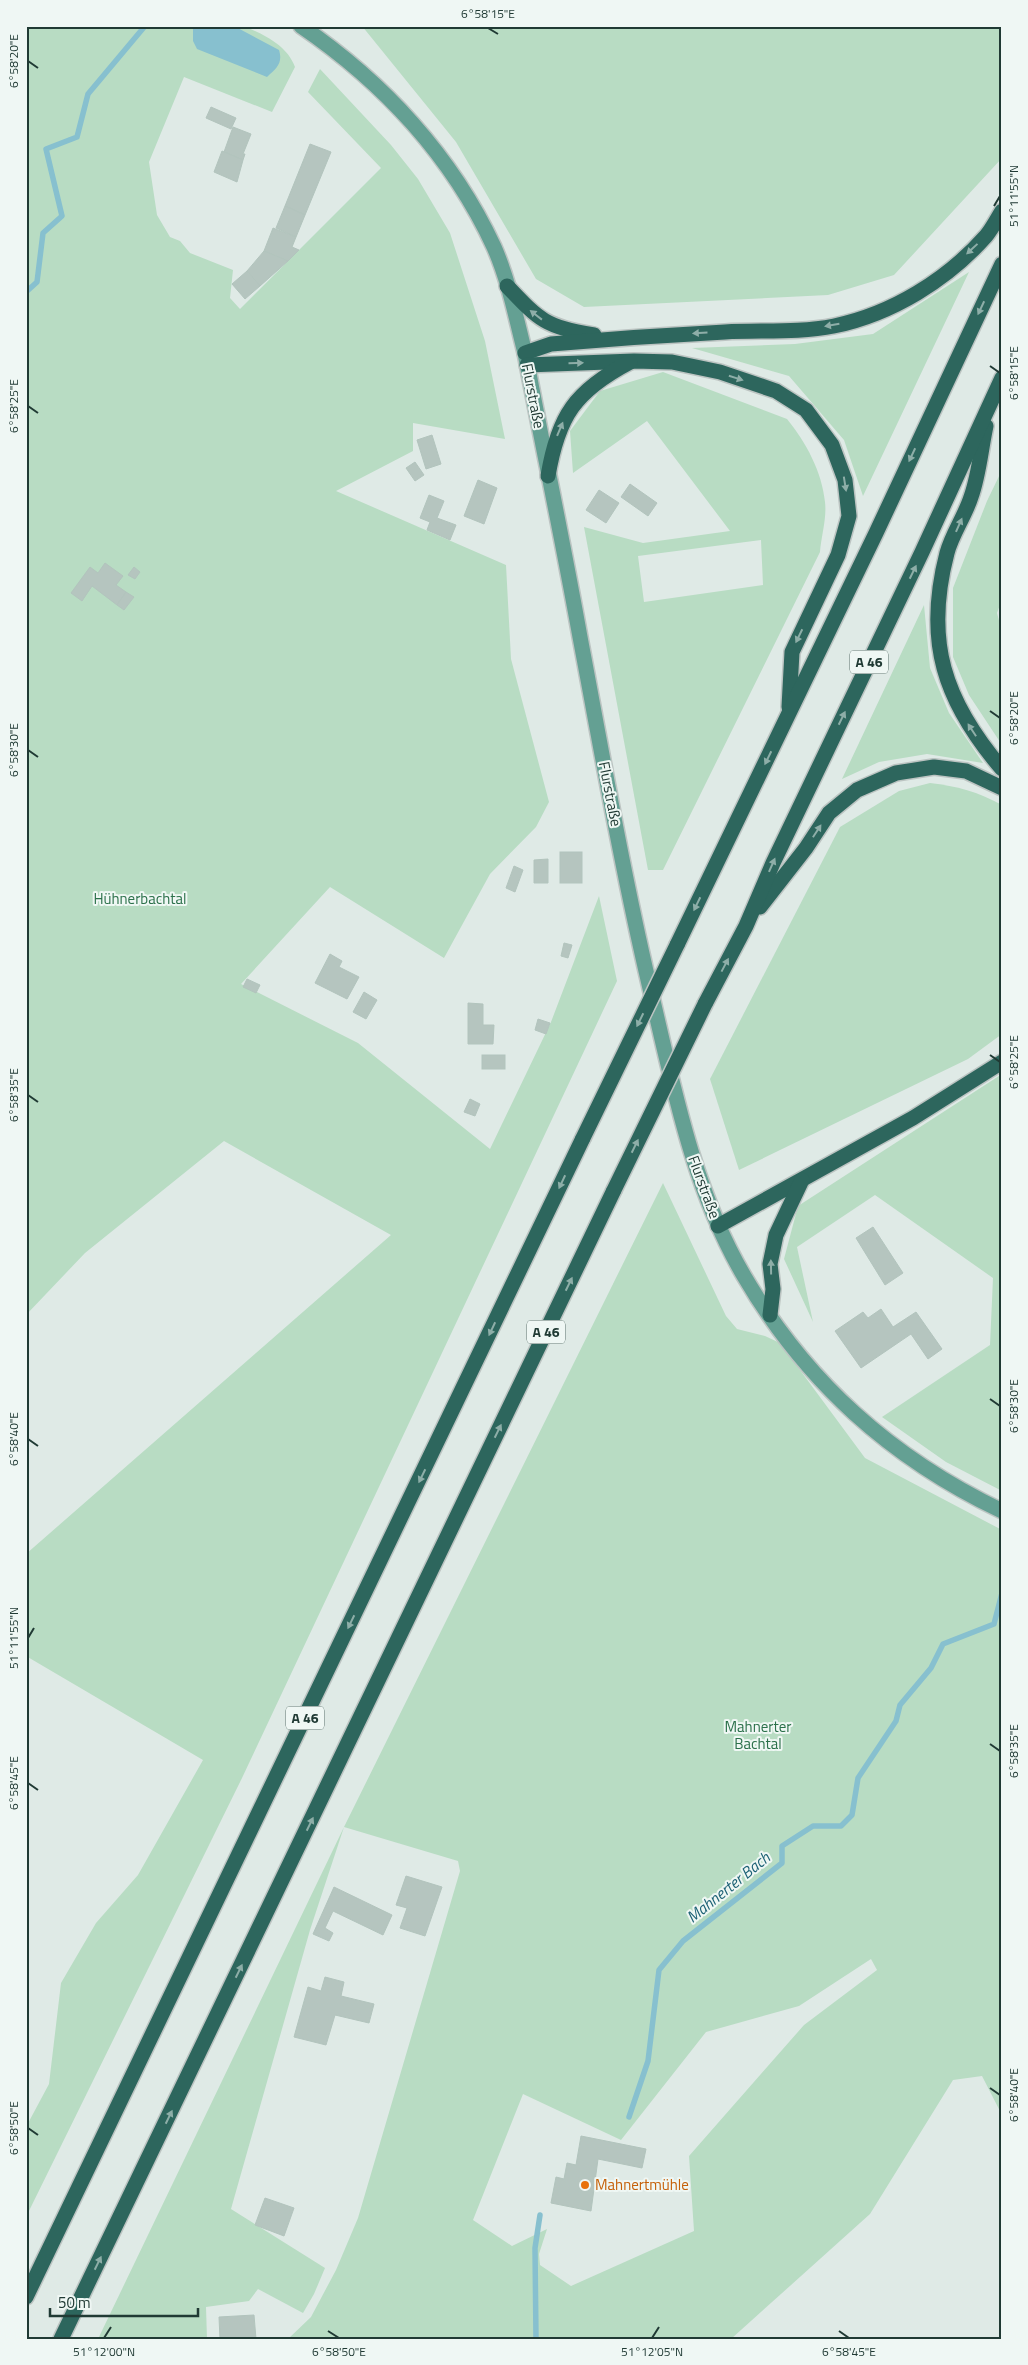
<svg xmlns="http://www.w3.org/2000/svg" width="1028" height="2365" viewBox="0 0 1028 2365" font-family="'Titillium Web',sans-serif">
	<style>
		.green { fill: #b8dcc3; fill-rule: evenodd }
		.water { fill: #87c0cf }
		.lines { fill: none; stroke-linecap: round; stroke-linejoin: round }
		.stream { stroke: #87c0cf; stroke-width: 5.5 }
		.building { fill: #b5c5bf; stroke: #b2c4bd }
		.major-casing { stroke: #bcc4c2; stroke-width: 18 }
		.highway-casing { stroke: #bcc4c2; stroke-width: 18 }
		.major { stroke: #64a093; stroke-width: 15 }
		.highway { stroke: #2d665d; stroke-width: 15 }
		.highway-bridge-casing { stroke: #bcc4c2; stroke-width: 18; stroke-linecap: butt }
		.highway-bridge { stroke: #2d665d; stroke-width: 15 }
		.oneway { fill: #8eaea8 }
		.ticks { fill: none; stroke: #203a34; stroke-width: 2 }
		.food-dot { fill: #e8710a; stroke: #eff7f4; stroke-width: 2 }
		.labels { text-anchor: middle; stroke-width: 4; stroke-linejoin: round; paint-order: stroke }
		.shield { fill: #eff7f4; stroke: #5e736e; stroke-width: 1 }
		.shield-label { font-size: 14px; font-weight: bold; fill: #203a34 }
		.street-label { font-size: 15px; fill: #203a34; stroke: #eff7f4 }
		.park-label { font-size: 15px; fill: #2b704a; stroke: #eff7f4 }
		.food-label { font-size: 15px; fill: #c56008; stroke: #eff7f4; text-anchor: start }
		.water-label { font-size: 16px; font-style: italic; fill: #1c6175; stroke: #eff7f4 }
		.neatline { fill: none; stroke: #203a34; stroke-width: 2 }
		.ticks-label { font-size: 12px; text-anchor: middle; fill: #203a34 }
	</style>
	<rect width="100%" height="100%" fill="#dfeae6"/>
	<g class="green">
		<path d="M26,26H244C264,35 287,45 295,67L272,112L184,77L149,162L157,215L170,237L180,241L190,253L233,270L230,298L240,309L381,168L308,92L320,69L391,145L418,179L450,233L485,341L505,439L413,423V451L336,491L506,565L511,659L549,802L536,827L490,874L444,958L330,887L241,984L358,1043L490,1149L551,1022L599,896L617,981L242,1778L26,2217V2127L49,2084L61,1983L96,1923L138,1875L203,1760L26,1656V1554L391,1235L224,1141L85,1253L26,1315Z"/>
		<polygon points="362,26 1002,26 1002,158 894,275 828,295 584,307 536,279 456,142"/>
		<polygon points="969,272 863,496 844,440 789,376 692,348 795,344 873,334"/>
		<path d="M663,372L787,419C806,442 822,472 825,502C827,518 821,537 820,552L663,870H648L584,527L643,543L730,531L647,421L573,473L570,431L600,391ZM761,540L763,585L644,602L638,556Z"/>
		<polygon points="1002,470 1002,599 997,613 1002,632 1002,745 969,695 953,657 953,588 987,501"/>
		<polygon points="924,605 930,668 949,713 983,763 927,754 879,762 842,779"/>
		<path d="M930,783C957,786 978,792 1002,805V1034L968,1059L739,1170L710,1079L840,827L899,791Z"/>
		<polygon points="1002,1074 1002,1491 946,1462 882,1417 990,1345 993,1278 875,1195 797,1247 813,1322 784,1259 798,1206"/>
		<path d="M663,1183L726,1316L737,1329L765,1336L780,1343L865,1458L1002,1530V2115L982,2076L953,2080L870,2214L731,2339H288L311,2317L336,2270L358,2218L460,1871L458,1861L344,1827L310,1930L231,2209L325,2268L314,2294L303,2313L258,2289L249,2301L206,2307L207,2339H98L344,1827ZM871,1959L877,1970L804,2025L689,2156L694,2231L571,2286L540,2265L539,2254L547,2229L512,2246L473,2220L523,2094L621,2140L706,2032L799,2006Z"/>
	</g>
	<path class="water" d="M196,26H234L279,50C283,63 277,68 267,77L197,49L193,41V29Z"/>
	<g class="lines">
		<g class="stream">
			<polyline points="26,292 37,282 43,233 62,216 46,149 77,137 88,94 145,26"/>
			<polyline points="629,2117 648,2061 659,1970 683,1941 782,1863 782,1846 813,1826 841,1826 852,1815 858,1778 896,1721 900,1705 931,1668 943,1644 994,1624 1002,1593"/>
			<polyline points="536,2339 535,2248 540,2215"/>
		</g>
	</g>
	<g class="building">
		<polygon points="211,107 236,118 231,129 206,118"/>
		<polygon points="233,127 251,134 243,154 245,154 243,160 224,152"/>
		<polygon points="310,144 331,152 305,215 285,206"/>
		<polygon points="222,151 243,160 237,182 214,172"/>
		<polygon points="285,206 305,215 296,237 276,228"/>
		<polygon points="273,228 296,237 292,247 299,250 288,261 264,251"/>
		<polygon points="264,251 288,261 260,286 247,271"/>
		<polygon points="247,271 260,286 245,299 232,284"/>
		<polygon points="432,435 441,464 426,469 417,440"/>
		<polygon points="415,462 424,475 415,481 406,468"/>
		<polygon points="478,480 497,488 484,524 464,516"/>
		<polygon points="630,484 657,503 648,516 621,497"/>
		<polygon points="599,490 619,503 606,523 586,510"/>
		<polygon points="429,495 444,501 437,518 456,525 450,540 427,530 430,522 420,518"/>
		<polygon points="105,563 123,576 116,585 126,592 117,605 92,586 82,601 71,593 90,567 98,573"/>
		<polygon points="134,567 140,572 135,579 128,575"/>
		<polygon points="126,592 134,597 124,610 117,605"/>
		<rect x="560" y="852" width="22" height="31"/>
		<polygon points="548,859 548,883 534,883 534,860"/>
		<polygon points="514,866 523,870 515,892 506,888"/>
		<polygon points="564,943 572,945 568,958 561,956"/>
		<polygon points="330,954 342,961 339,967 359,977 347,999 315,983"/>
		<polygon points="247,979 260,985 256,993 243,987"/>
		<polygon points="364,992 377,1000 366,1019 353,1012"/>
		<polygon points="468,1003 483,1004 483,1025 494,1025 493,1044 468,1044"/>
		<polygon points="538,1019 550,1023 546,1034 535,1030"/>
		<rect x="482" y="1055" width="23" height="14"/>
		<polygon points="470,1099 480,1104 475,1116 464,1112"/>
		<polygon points="873,1227 903,1273 885,1285 856,1238"/>
		<polygon points="881,1309 893,1327 916,1312 942,1349 928,1359 911,1334 861,1368 835,1331 863,1312 868,1318"/>
		<polygon points="406,1876 442,1887 425,1936 400,1928 407,1908 396,1905"/>
		<polygon points="334,1887 392,1915 383,1935 333,1911 325,1928 333,1933 329,1941 313,1934"/>
		<polygon points="325,1977 344,1982 341,1996 374,2004 369,2023 335,2015 326,2045 294,2037 308,1987 321,1991"/>
		<polygon points="581,2136 646,2149 642,2168 598,2159 591,2211 551,2203 556,2177 564,2179 567,2163 576,2165"/>
		<polygon points="265,2198 294,2208 284,2236 255,2225"/>
		<polygon points="254,2315 256,2339 220,2339 219,2317"/>
	</g>
	<g class="lines">
		<defs>
			<path id="major" d="M301,26C383,82 452,156 494,247C509,281 516,318 525,353C543,448 563,542 580,637C602,753 622,869 649,984C673,1084 692,1187 744,1276C806,1382 891,1458 1002,1511"/>
			<g id="highway">
				<path d="M507,286C541,322 545,326 594,335"/>
				<path d="M525,353L551,344C609,339 667,335 725,332C761,330 798,333 834,326C892,314 947,280 986,236C992,229 997,219 1002,211"/>
				<polyline points="527,365 634,361 672,362 720,372 776,391 806,410 832,445 845,480 849,516 838,555 792,652 789,707"/>
				<path d="M986,426C981,449 979,475 971,497C965,516 952,534 947,553C924,641 944,701 1002,769"/>
				<path d="M548,476C558,416 575,391 630,362"/>
				<polyline points="760,907 806,848 829,813 857,790 896,773 934,767 966,771 1002,788"/>
				<polyline points="677,945 876,533 1002,264"/>
				<polyline points="705,1004 746,926 773,863 922,552 1002,378"/>
				<polyline points="718,1226 913,1118 1002,1062"/>
				<polyline points="770,1315 773,1289 770,1264 776,1235 802,1180"/>
				<polyline points="26,2297 583,1138"/>
				<polyline points="61,2339 614,1190"/>
			</g>
		</defs>
		<use href="#major" class="major-casing"/>
		<use href="#highway" class="highway-casing"/>
		<use href="#major" class="major"/>
		<use href="#highway" class="highway"/>
		<defs>
			<g id="highway-bridge">
				<polyline points="583,1138 677,945"/>
				<polyline points="614,1190 705,1004"/>
			</g>
		</defs>
		<use href="#highway-bridge" class="highway-bridge-casing"/>
		<use href="#highway-bridge" class="highway-bridge"/>
	</g>
	<defs><path id="oneway-solid" d="M-6-.8H1V-3.2L6.5 0L1 3.2V.8H-6Z" transform="scale(1.25)"/></defs>
	<g class="oneway">
		<use href="#oneway-solid" transform="translate(972 249) rotate(137)"/>
		<use href="#oneway-solid" transform="translate(981 308) rotate(115)"/>
		<use href="#oneway-solid" transform="translate(536 315) rotate(-142)"/>
		<use href="#oneway-solid" transform="translate(832 325) rotate(170)"/>
		<use href="#oneway-solid" transform="translate(700 333) rotate(177)"/>
		<use href="#oneway-solid" transform="translate(576 363) rotate(-2)"/>
		<use href="#oneway-solid" transform="translate(736 378) rotate(18)"/>
		<use href="#oneway-solid" transform="translate(560 429) rotate(-67)"/>
		<use href="#oneway-solid" transform="translate(912 455) rotate(115)"/>
		<use href="#oneway-solid" transform="translate(845 484) rotate(81)"/>
		<use href="#oneway-solid" transform="translate(959 525) rotate(-66)"/>
		<use href="#oneway-solid" transform="translate(913 572) rotate(-64)"/>
		<use href="#oneway-solid" transform="translate(799 636) rotate(116)"/>
		<use href="#oneway-solid" transform="translate(842 718) rotate(-64)"/>
		<use href="#oneway-solid" transform="translate(972 730) rotate(-123)"/>
		<use href="#oneway-solid" transform="translate(768 758) rotate(116)"/>
		<use href="#oneway-solid" transform="translate(817 831) rotate(-57)"/>
		<use href="#oneway-solid" transform="translate(772 865) rotate(-66)"/>
		<use href="#oneway-solid" transform="translate(697 904) rotate(116)"/>
		<use href="#oneway-solid" transform="translate(725 965) rotate(-62)"/>
		<use href="#oneway-solid" transform="translate(640 1020) rotate(116)"/>
		<use href="#oneway-solid" transform="translate(635 1146) rotate(-64)"/>
		<use href="#oneway-solid" transform="translate(562 1182) rotate(115)"/>
		<use href="#oneway-solid" transform="translate(771 1267) rotate(-91)"/>
		<use href="#oneway-solid" transform="translate(569 1284) rotate(-64)"/>
		<use href="#oneway-solid" transform="translate(492 1329) rotate(115)"/>
		<use href="#oneway-solid" transform="translate(498 1431) rotate(-64)"/>
		<use href="#oneway-solid" transform="translate(422 1476) rotate(116)"/>
		<use href="#oneway-solid" transform="translate(351 1622) rotate(116)"/>
		<use href="#oneway-solid" transform="translate(310 1824) rotate(-64)"/>
		<use href="#oneway-solid" transform="translate(239 1971) rotate(-64)"/>
		<use href="#oneway-solid" transform="translate(169 2117) rotate(-64)"/>
		<use href="#oneway-solid" transform="translate(98 2263) rotate(-64)"/>
	</g>
	<path class="ticks" d="M488,28L498,34M28,61L38,68M994,206L1000,196M990,366L1000,373M28,406L38,413M990,711L1000,718M28,750L38,757M990,1055L1000,1062M28,1095L38,1102M990,1399L1000,1406M28,1439L38,1446M28,1638L34,1628M990,1744L1000,1751M28,1783L38,1790M990,2088L1000,2095M28,2128L38,2135M328,2331L339,2338M839,2331L849,2338M104,2338L111,2327M652,2338L659,2327"/>
	<circle class="food-dot" cx="585" cy="2185" r="5"/>
	<g class="labels">
		<g class="shield">
			<rect x="850" y="650.5" width="38" height="23" rx="4"/>
			<rect x="527" y="1320.5" width="38" height="23" rx="4"/>
			<rect x="286" y="1706.5" width="38" height="23" rx="4"/>
		</g>
		<g class="shield-label">
			<text x="869" y="667">A 46</text>
			<text x="546" y="1337">A 46</text>
			<text x="305" y="1723">A 46</text>
		</g>
		<g class="street-label">
			<text transform="translate(533 396) rotate(79)" y="5">Flurstraße</text>
			<text transform="translate(610 794) rotate(79)" y="5">Flurstraße</text>
			<text transform="translate(704 1187) rotate(70)" y="5">Flurstraße</text>
		</g>
		<g class="park-label">
			<text x="140" y="904">Hühnerbachtal</text>
			<text x="758" y="1732">Mahnerter<tspan x="758" dy="17">Bachtal</tspan></text>
		</g>
		<g class="food-label">
			<text x="595" y="2190">Mahnertmühle</text>
		</g>
		<g class="water-label">
			<text transform="translate(728 1887) rotate(-39)" y="6">Mahnerter Bach</text>
		</g>
	</g>
	<rect width="1028" height="2365" fill="none" stroke="#eff7f4" stroke-width="55"/>
	<path d="M50 2308v8h148v-8" fill="none" stroke="#203a34" stroke-width="2.5"/>
	<text x="58" y="2308" font-size="15" fill="#203a34" stroke="#eff7f4" stroke-width="4" paint-order="stroke">50 m</text>
	<rect x="28" y="28" width="972" height="2310" class="neatline"/>
	<g class="ticks-label">
		<text x="488" y="18">6°58'15"E</text>
		<text transform="translate(14 61) rotate(-90)" y="4">6°58'20"E</text>
		<text transform="translate(1014 196) rotate(-90)" y="4">51°11'55"N</text>
		<text transform="translate(1014 373) rotate(-90)" y="4">6°58'15"E</text>
		<text transform="translate(14 406) rotate(-90)" y="4">6°58'25"E</text>
		<text transform="translate(1014 718) rotate(-90)" y="4">6°58'20"E</text>
		<text transform="translate(14 750) rotate(-90)" y="4">6°58'30"E</text>
		<text transform="translate(1014 1062) rotate(-90)" y="4">6°58'25"E</text>
		<text transform="translate(14 1095) rotate(-90)" y="4">6°58'35"E</text>
		<text transform="translate(1014 1406) rotate(-90)" y="4">6°58'30"E</text>
		<text transform="translate(14 1439) rotate(-90)" y="4">6°58'40"E</text>
		<text transform="translate(14 1638) rotate(-90)" y="4">51°11'55"N</text>
		<text transform="translate(1014 1751) rotate(-90)" y="4">6°58'35"E</text>
		<text transform="translate(14 1783) rotate(-90)" y="4">6°58'45"E</text>
		<text transform="translate(1014 2095) rotate(-90)" y="4">6°58'40"E</text>
		<text transform="translate(14 2128) rotate(-90)" y="4">6°58'50"E</text>
		<text x="104" y="2356">51°12'00"N</text>
		<text x="339" y="2356">6°58'50"E</text>
		<text x="652" y="2356">51°12'05"N</text>
		<text x="849" y="2356">6°58'45"E</text>
	</g>
</svg>
